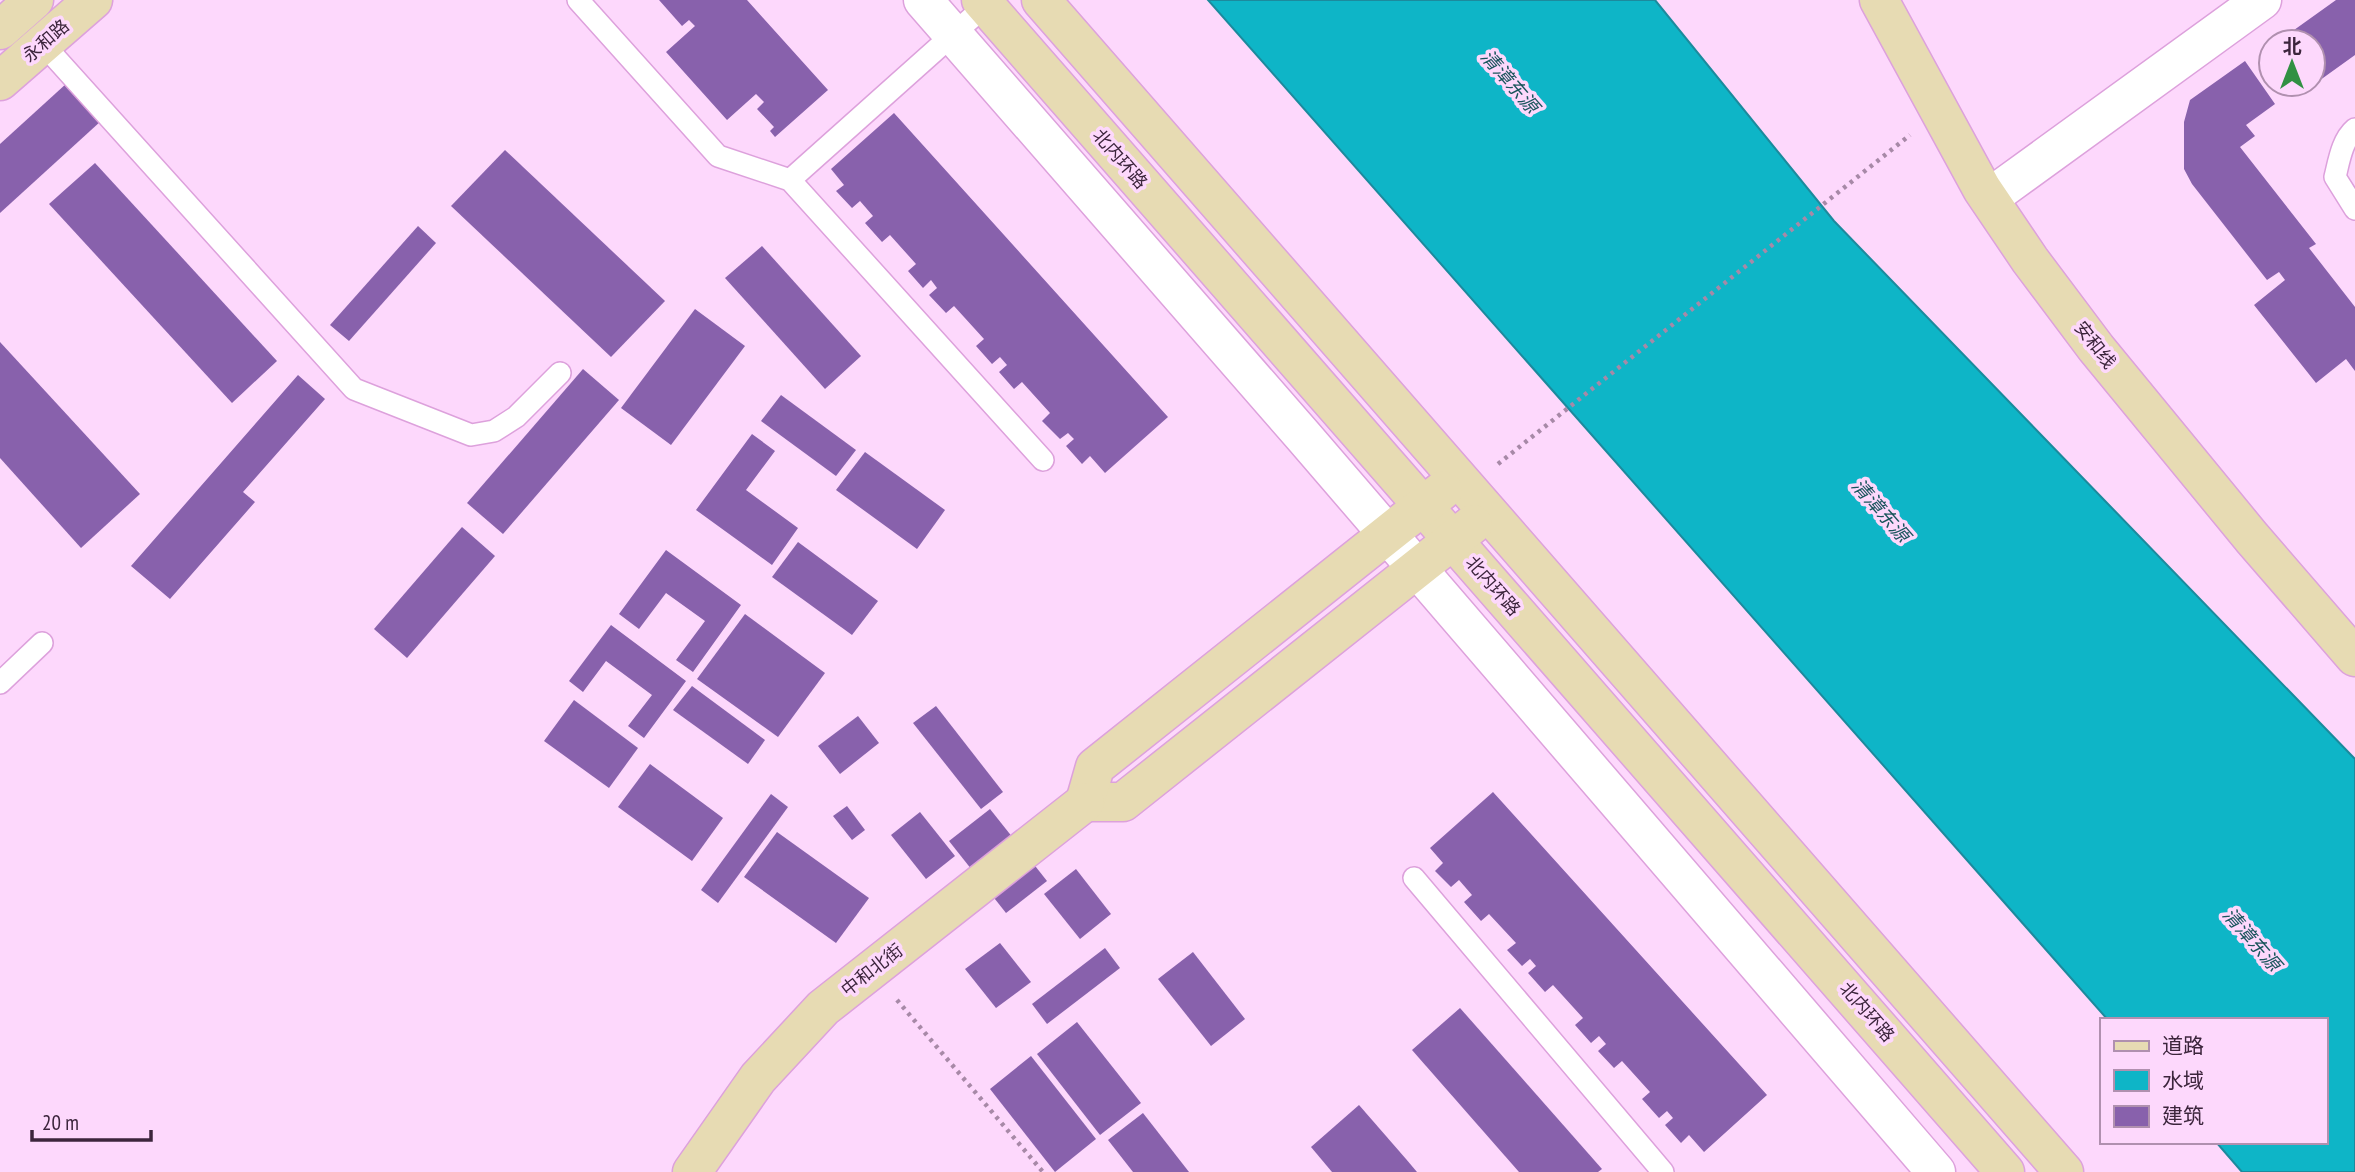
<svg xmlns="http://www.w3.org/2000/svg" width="2355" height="1172" viewBox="0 0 2355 1172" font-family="'PT Sans Narrow','Noto Sans SC',sans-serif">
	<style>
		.water { fill: #0eb5c7; stroke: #1c8a9d; stroke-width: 2 }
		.building { fill: #8861ac }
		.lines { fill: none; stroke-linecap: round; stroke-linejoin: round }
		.lane-casing { stroke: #dda1dc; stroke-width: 24 }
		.street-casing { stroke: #dda1dc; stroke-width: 41 }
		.secondary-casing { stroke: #dda1dc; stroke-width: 41 }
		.path { stroke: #a789a7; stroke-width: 4.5; stroke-dasharray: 3.5 5; stroke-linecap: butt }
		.lane { stroke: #fff; stroke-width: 21 }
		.street { stroke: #fff; stroke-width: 38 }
		.secondary { stroke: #e7dbb3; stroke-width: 38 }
		.labels { text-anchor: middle; stroke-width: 7; stroke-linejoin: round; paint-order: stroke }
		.street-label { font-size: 18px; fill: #3c253c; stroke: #fdd8fc }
		.water-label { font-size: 19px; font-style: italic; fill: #1a555c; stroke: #fdd8fc }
	</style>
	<rect width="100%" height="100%" fill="#fdd8fc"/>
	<polygon class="water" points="1208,0 1655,0 1834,221 2355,759 2355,1172 2242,1172 2216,1142 2325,1142 2325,1020 2108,1020"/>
	<g class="building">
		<polygon points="659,0 747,0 828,90 775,137 770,131 774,127 757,109 764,102 756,94 727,120 666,52 695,26 689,20 682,26"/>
		<polygon points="2336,0 2355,0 2355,55 2316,83 2313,79 2313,42 2286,42 2283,38"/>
		<polygon points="2245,61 2275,104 2246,125 2255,136 2240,147 2316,244 2309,248 2355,307 2355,371 2346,359 2316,383 2254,305 2285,280 2279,272 2267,280 2192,184 2184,169 2184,122 2190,100"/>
		<polygon points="67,83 101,121 0,213 0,144"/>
		<polygon points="894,113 1168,417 1105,473 1090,456 1082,464 1066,446 1074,439 1068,433 1060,439 1042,421 1050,413 1022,382 1014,389 999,372 1007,365 1000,357 992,364 976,346 984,339 954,306 946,313 929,295 937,288 931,280 923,288 908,271 916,264 890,235 882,242 865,223 873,216 860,201 852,208 836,191 844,185 831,169"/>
		<polygon points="505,150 665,301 611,357 451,206"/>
		<polygon points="95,163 277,361 232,403 49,204"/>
		<polygon points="418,226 436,243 349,341 330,325"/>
		<polygon points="762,246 861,356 825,389 725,278"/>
		<polygon points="695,309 745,346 671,445 621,408"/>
		<polygon points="0,342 140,494 81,548 0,458"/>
		<polygon points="583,369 619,400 503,534 467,503"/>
		<polygon points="298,375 325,399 243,492 255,502 170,599 131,566"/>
		<polygon points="781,395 856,450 836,476 761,421"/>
		<polygon points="752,434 775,451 746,490 798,528 772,565 696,510"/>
		<polygon points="865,452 945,510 917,549 836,490"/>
		<polygon points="462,527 495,556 407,658 374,629"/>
		<polygon points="798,542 878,601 852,635 772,577"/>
		<polygon points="666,550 741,605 693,672 676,660 705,621 666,593 639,629 619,614"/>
		<polygon points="745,614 825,673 778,737 697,679"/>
		<polygon points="611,625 686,681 644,738 628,726 652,695 606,661 583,692 569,681"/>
		<polygon points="692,686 765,740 748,764 673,710"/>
		<polygon points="574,700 638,748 609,788 544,741"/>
		<polygon points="936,706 1003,792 981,809 913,723"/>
		<polygon points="858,716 879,743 840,774 818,746"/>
		<polygon points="650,764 723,818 692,861 618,807"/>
		<polygon points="1493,792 1767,1095 1704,1152 1689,1135 1681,1143 1665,1125 1673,1118 1667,1111 1659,1118 1642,1099 1650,1092 1622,1061 1614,1068 1598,1051 1606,1044 1599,1036 1591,1043 1575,1025 1583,1018 1553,985 1545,992 1528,973 1536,966 1530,959 1522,966 1507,950 1516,943 1489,914 1481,921 1464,902 1472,895 1459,880 1451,887 1435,871 1443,863 1430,848"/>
		<polygon points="771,794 788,807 718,903 701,890"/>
		<polygon points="847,806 865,830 852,840 833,816"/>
		<polygon points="990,809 1047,881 1006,913 949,841"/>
		<polygon points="920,812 955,856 926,879 891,835"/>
		<polygon points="777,832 869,898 836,943 744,877"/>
		<polygon points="1076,869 1111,914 1080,939 1044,894"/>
		<polygon points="1000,943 1031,982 996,1008 965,969"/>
		<polygon points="1105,948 1120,968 1047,1024 1032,1004"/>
		<polygon points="1193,952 1245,1019 1211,1046 1158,979"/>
		<polygon points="1460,1008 1602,1169 1598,1172 1519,1172 1412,1050"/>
		<polygon points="1077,1022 1141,1103 1100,1135 1037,1054"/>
		<polygon points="1031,1056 1096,1139 1055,1172 990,1089"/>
		<polygon points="1359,1105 1406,1159 1417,1172 1332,1172 1311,1147"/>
		<polygon points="1143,1113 1189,1172 1133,1172 1108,1140"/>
	</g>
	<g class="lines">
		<defs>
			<g id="lane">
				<polyline points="578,0 718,156 790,180 1043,460"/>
				<polyline points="43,44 354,389 471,435 494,431 516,417 560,373"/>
				<path d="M2355,129C2342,140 2339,161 2335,177L2355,209"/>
				<polyline points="790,180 986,5"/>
				<polyline points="0,683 42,643"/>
				<polyline points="1414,878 1663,1172"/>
			</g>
			<g id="street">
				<polyline points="923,0 1304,437 1936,1172"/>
				<polyline points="1989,198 2262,0"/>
			</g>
			<g id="secondary">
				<polyline points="981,0 2005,1172"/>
				<polyline points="1041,0 2064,1172"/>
				<polyline points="1879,0 1982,189 2030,260 2096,348 2252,538 2355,657"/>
				<polyline points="0,30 34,0"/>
				<polyline points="0,81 93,0"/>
				<polyline points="1085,802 1123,802 1473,524"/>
				<polyline points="1085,802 1095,767 1443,490"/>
				<polyline points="692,1172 758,1078 823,1008 1085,802"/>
			</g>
		</defs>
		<use href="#lane" class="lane-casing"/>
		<use href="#street" class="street-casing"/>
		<use href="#secondary" class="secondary-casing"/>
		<g class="path">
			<polyline points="1498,464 1910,135"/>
			<polyline points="897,1000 1043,1172"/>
		</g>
		<use href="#lane" class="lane"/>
		<use href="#street" class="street"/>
		<use href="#secondary" class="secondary"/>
	</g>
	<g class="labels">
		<g class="street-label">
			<text transform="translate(46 41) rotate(-41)" y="6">永和路</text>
			<text transform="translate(1120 159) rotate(49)" y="6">北内环路</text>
			<text transform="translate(2095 345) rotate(52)" y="6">安和线</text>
			<text transform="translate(1493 586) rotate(49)" y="6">北内环路</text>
			<text transform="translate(872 970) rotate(-38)" y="6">中和北街</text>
			<text transform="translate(1867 1012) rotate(49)" y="6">北内环路</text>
		</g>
		<g class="water-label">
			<text transform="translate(1510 81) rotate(49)" y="7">清漳东源</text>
			<text transform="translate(1881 510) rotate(49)" y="7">清漳东源</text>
			<text transform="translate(2252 939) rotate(49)" y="7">清漳东源</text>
		</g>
	</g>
	<rect x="2100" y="1018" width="228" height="126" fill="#fdd8fc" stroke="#b090af" stroke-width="2"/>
	<rect x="2114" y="1041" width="35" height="10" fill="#e7dbb3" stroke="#b090af" stroke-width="2"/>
	<text x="2162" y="1053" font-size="21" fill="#3c253c">道路</text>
	<rect x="2114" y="1070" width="35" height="21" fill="#0eb5c7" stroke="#b090af" stroke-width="2"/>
	<text x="2162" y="1088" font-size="21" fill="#3c253c">水域</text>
	<rect x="2114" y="1106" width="35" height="21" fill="#8861ac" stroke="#b090af" stroke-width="2"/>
	<text x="2162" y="1123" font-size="21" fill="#3c253c">建筑</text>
	<g transform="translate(2292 63)"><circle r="33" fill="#fdd8fc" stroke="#b090af" stroke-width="2"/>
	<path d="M0-5L12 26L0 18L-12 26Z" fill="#319043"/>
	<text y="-10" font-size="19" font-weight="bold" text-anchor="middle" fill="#3c253c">北</text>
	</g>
	<path d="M32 1130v10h119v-10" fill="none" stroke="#3c253c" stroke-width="3.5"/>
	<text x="42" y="1130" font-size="21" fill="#3c253c" stroke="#fdd8fc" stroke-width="5" paint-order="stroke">20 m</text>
</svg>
